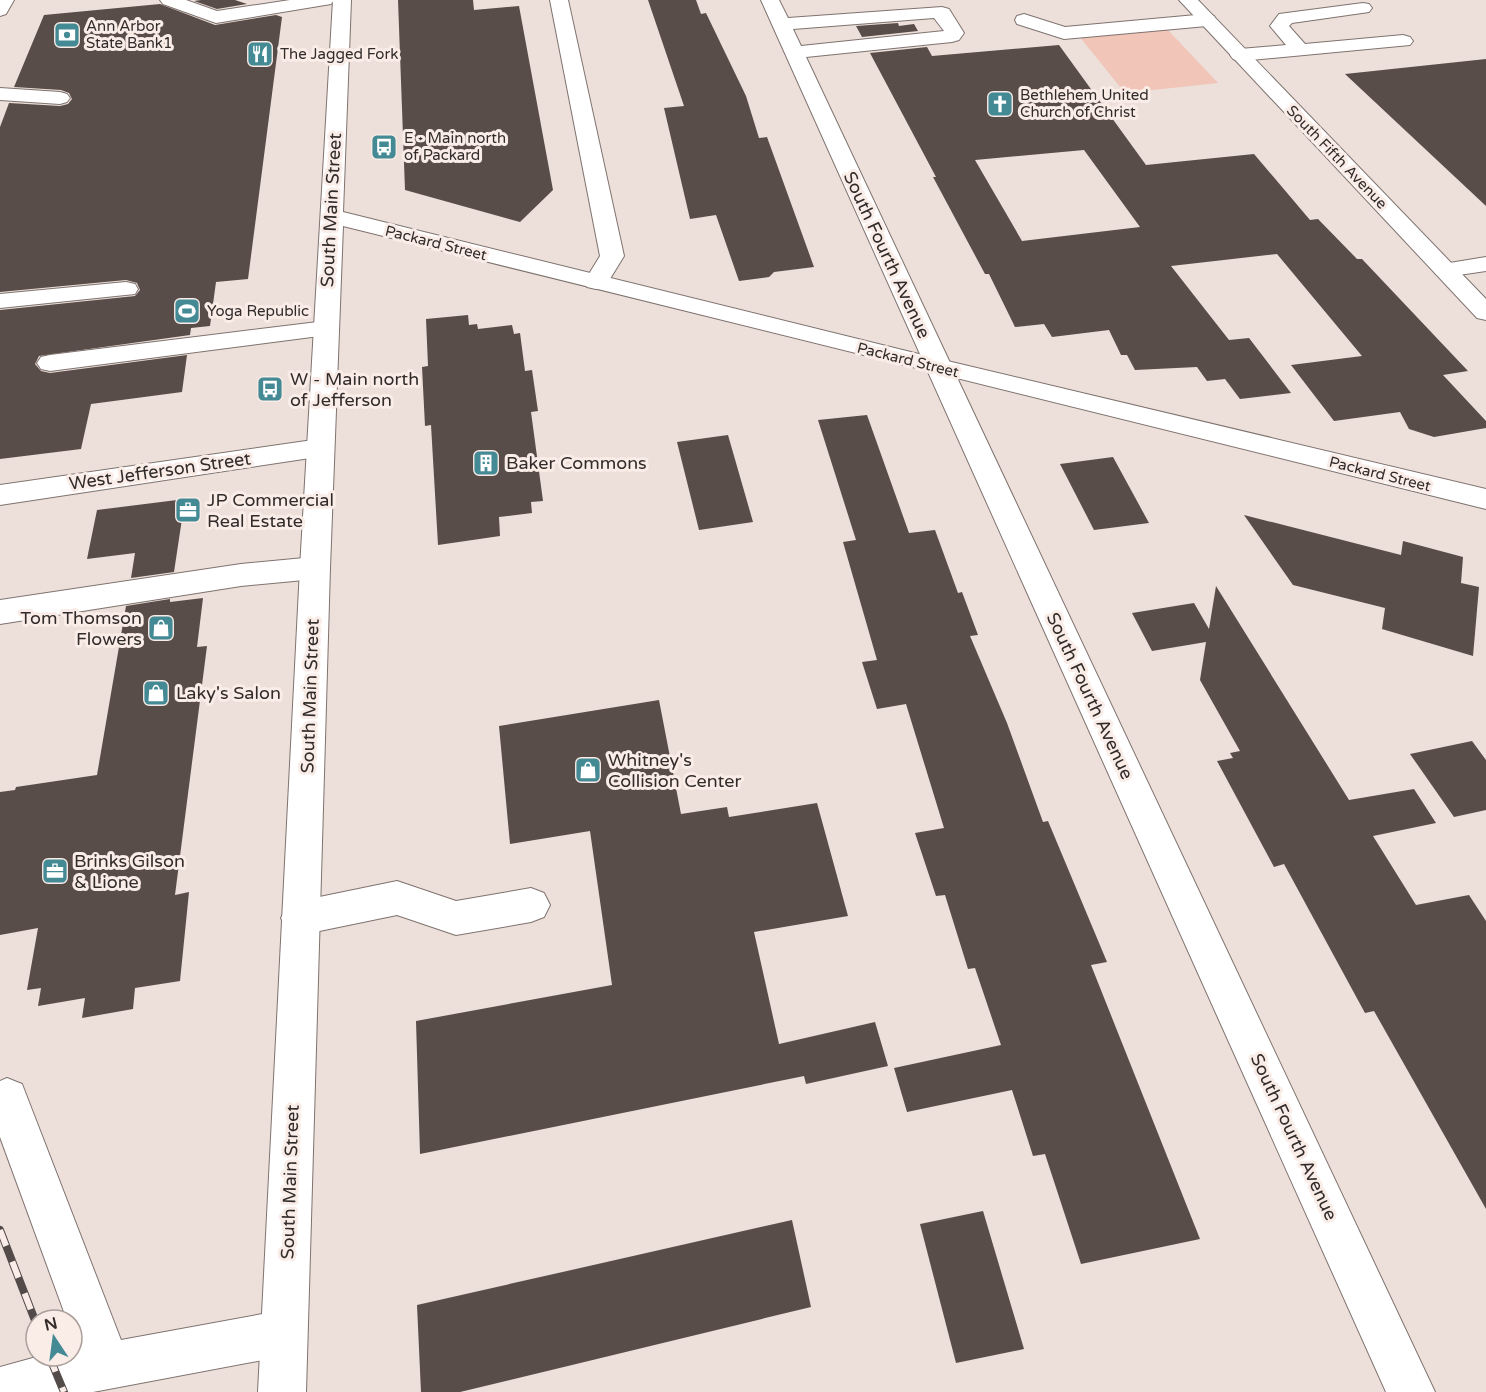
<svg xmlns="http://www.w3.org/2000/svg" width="1486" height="1392" viewBox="0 0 1486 1392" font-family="'Varela Round',sans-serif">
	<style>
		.green { fill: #f1c5b7 }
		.building { fill: #594d49; fill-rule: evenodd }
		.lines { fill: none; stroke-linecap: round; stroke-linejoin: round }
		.minor-casing { stroke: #7f736f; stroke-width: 2 }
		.major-casing { stroke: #7f736f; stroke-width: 2 }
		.minor { fill: #fff; fill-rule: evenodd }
		.major { fill: #fff; fill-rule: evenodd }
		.rail-casing { stroke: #524b49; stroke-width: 8 }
		.rail { stroke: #faece7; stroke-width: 6; stroke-dasharray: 17; stroke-linecap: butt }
		.labels { text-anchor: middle; stroke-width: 6; stroke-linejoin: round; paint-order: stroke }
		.far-poi-label { font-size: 15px; fill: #312c2a; stroke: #faece7; text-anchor: start }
		.far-street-label { font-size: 15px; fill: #312c2a; stroke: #faece7 }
		.street-label { font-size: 18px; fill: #312c2a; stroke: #faece7 }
		.poi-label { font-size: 18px; fill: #312c2a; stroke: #faece7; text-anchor: start }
	</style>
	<rect width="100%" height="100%" fill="#eddfda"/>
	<polygon class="green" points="1166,28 1218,83 1125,93 1079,36"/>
	<g class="building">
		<polygon points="201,0 235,0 247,4 217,9 194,1"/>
		<polygon points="398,0 473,0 474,10 519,6 553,190 520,222 405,190"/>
		<polygon points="648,0 696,0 701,14 706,13 746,96 759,138 767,137 814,267 774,272 769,277 739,281 716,215 690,219 664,108 684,106"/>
		<polygon points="160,4 215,25 276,15 282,17 248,279 216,282 210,326 191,328 190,335 39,356 35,364 41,371 50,373 187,355 182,392 91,404 81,449 0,459 0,310 135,296 140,290 137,283 126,280 0,292 0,127 9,103 60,106 68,104 72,99 69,93 61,90 14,87 44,15"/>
		<polygon points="898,23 899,26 914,24 918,31 862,37 856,26"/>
		<path d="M1059,45L1146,165L1254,154L1310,220L1318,219L1357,259H1362L1468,371L1443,375L1486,421V428L1434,437L1409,429L1400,412L1334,421L1291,365L1362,356L1277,254L1171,266L1229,340L1249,338L1291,393L1240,399L1225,379L1207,381L1197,367L1135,370L1127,355H1121L1109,330L1052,337L1044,324L1015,327L989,274H985L933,177H936L870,53L927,47L932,56ZM1084,150L1140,227L1022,241L975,160Z"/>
		<polygon points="1486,59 1486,206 1345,74"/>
		<polygon points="468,315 469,325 477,324 478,329 512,325 514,334 520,333 525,371 532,370 538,411 531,412 543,501 531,502 532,513 499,517 500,536 438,545 431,425 425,426 422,367 428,366 426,319"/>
		<polygon points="867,415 909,533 935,530 958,593 962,592 978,635 970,636 1007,723 1043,822 1048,821 1107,962 1091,965 1200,1239 1081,1264 1045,1154 1033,1156 1012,1090 907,1112 894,1068 1001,1045 975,968 968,969 945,895 936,896 915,833 944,828 906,704 877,709 862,662 877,660 843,542 856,540 818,420"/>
		<polygon points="728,435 753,522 699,530 677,442"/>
		<polygon points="1113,457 1149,523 1094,530 1060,464"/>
		<polygon points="185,499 174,572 131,578 135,553 87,559 97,510"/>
		<polygon points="1244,515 1401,555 1403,541 1463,557 1461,583 1479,587 1473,656 1382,629 1385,608 1293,585"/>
		<polygon points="1216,586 1349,800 1414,789 1436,823 1373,836 1416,905 1469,895 1486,921 1486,1209 1374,1011 1365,1013 1284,864 1274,867 1217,761 1233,758 1230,753 1240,751 1200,680 1206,642 1152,651 1132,613 1194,603 1209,629"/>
		<polygon points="203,598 197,647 207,646 175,895 189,892 180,981 135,988 133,1009 82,1018 85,998 38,1006 41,988 27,990 38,928 0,935 0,792 15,790 16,787 97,775 126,606 170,599 170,602"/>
		<polygon points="659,700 681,814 727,807 729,817 817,803 848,916 754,932 779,1044 875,1022 888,1066 806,1084 804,1076 420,1154 416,1021 612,985 590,831 510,844 499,726"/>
		<polygon points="1472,741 1486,760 1486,810 1454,817 1410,754"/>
		<polygon points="983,1211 1024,1349 956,1363 920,1224"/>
		<polygon points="792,1220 811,1307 460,1392 421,1392 417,1305"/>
	</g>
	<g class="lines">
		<defs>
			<g id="minor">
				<polygon points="0,0 14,0 6,14 0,16"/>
				<polygon points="160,0 186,0 217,11 290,0 334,0 331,4 325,5 216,23 163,4"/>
				<polygon points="550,0 568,0 624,256 605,287 596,289 587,287 584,282 600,256"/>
				<path d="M761,0H779L788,18L942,7L949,9L964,33L959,40L952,42L806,57L1435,1392H1386ZM934,18L944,31L801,46L793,29Z"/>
				<polygon points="1363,3 1369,4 1372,8 1369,12 1292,23 1289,26 1305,44 1403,35 1410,37 1413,41 1410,45 1240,61 1233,59 1230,55 1233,51 1240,49 1286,45 1270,26 1279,14"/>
				<polygon points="1024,14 1065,27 1207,14 1214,16 1216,20 1214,24 1207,26 1064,39 1017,24 1015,20 1017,16"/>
				<polygon points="0,88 60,92 67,94 70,98 67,102 60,104 0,100"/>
				<polygon points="1486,257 1486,271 1445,277 1437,275 1433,270 1437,265"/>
				<polygon points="126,282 135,284 138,289 135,294 0,308 0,294"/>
				<polygon points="326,321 335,324 339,329 335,334 50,371 41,369 37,363 41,357 50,355"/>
				<polygon points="320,439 330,441 334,448 330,455 0,505 0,485"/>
				<polygon points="315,557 326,560 330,568 326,576 315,579 241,586 0,624 0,600 241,564"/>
				<polygon points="397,881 456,901 531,888 544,893 550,905 544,917 531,922 456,935 397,915 300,935 287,930 281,918 287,906 300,901"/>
				<polygon points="7,1078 22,1084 121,1340 284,1310 300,1317 307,1333 300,1349 284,1356 93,1392 0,1392 0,1367 40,1356 72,1356 72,1349 77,1348 72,1334 72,1320 67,1320 0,1137 0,1081"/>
			</g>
			<g id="major">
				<polygon points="333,0 351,0 343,212 939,359 1486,489 1486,509 343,226 330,568 306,1392 258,1392 300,568"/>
				<polygon points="1179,0 1198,0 1486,299 1486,320 1477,318"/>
			</g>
		</defs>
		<use href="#minor" class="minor-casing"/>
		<use href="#major" class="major-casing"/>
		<use href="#minor" class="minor"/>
		<use href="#major" class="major"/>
		<defs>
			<g id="rail">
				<polyline points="0,1230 36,1323"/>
				<polyline points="49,1356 64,1392"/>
			</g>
		</defs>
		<use href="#rail" class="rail-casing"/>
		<use href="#rail" class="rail"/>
	</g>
	<defs>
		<symbol id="bank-square" viewBox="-11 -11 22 22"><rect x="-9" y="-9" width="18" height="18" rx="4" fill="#448a95" stroke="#faece7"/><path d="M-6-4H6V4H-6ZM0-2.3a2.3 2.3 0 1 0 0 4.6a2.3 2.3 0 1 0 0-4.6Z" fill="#fff"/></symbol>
		<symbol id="restaurant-square" viewBox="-11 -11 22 22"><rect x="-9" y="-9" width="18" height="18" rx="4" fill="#448a95" stroke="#faece7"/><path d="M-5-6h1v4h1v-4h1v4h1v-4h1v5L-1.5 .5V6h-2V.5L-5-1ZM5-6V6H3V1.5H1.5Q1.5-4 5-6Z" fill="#fff"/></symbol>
		<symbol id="church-square" viewBox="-11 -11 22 22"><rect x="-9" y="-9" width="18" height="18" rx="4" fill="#448a95" stroke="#faece7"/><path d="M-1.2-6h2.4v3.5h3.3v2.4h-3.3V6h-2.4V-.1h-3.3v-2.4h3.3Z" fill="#fff"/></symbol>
		<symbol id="bus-square" viewBox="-11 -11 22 22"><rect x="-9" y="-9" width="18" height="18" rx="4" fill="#448a95" stroke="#faece7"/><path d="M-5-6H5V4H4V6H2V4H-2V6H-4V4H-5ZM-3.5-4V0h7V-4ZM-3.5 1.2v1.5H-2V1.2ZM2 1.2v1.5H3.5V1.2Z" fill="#fff"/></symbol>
		<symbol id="stadium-square" viewBox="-11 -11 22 22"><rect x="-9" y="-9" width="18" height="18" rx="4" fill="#448a95" stroke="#faece7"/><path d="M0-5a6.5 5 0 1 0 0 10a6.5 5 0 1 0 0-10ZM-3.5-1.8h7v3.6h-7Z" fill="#fff"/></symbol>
		<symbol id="building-square" viewBox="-11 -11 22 22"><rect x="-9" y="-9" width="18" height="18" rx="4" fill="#448a95" stroke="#faece7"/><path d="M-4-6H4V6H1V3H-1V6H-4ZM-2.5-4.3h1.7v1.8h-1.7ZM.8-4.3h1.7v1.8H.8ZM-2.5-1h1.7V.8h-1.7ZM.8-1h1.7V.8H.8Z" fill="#fff"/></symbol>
		<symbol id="office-square" viewBox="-11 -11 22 22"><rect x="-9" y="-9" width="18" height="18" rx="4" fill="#448a95" stroke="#faece7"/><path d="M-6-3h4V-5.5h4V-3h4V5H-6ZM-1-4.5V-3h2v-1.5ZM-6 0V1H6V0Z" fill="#fff"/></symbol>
		<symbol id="shop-square" viewBox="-11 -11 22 22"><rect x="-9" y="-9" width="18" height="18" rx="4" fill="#448a95" stroke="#faece7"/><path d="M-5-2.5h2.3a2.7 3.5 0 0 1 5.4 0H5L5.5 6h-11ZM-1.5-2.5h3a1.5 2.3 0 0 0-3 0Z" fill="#fff"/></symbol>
	</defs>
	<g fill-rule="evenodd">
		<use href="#bank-square" x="52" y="20" width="30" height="30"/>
		<use href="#restaurant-square" x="245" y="39" width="30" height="30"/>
		<use href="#church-square" x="985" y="89" width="30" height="30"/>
		<use href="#bus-square" x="369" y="132" width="30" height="30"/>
		<use href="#stadium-square" x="172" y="296" width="30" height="30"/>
		<use href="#bus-square" x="255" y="374" width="30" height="30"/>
		<use href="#building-square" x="471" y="448" width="30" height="30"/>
		<use href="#office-square" x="173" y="495" width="30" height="30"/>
		<use href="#shop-square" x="146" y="613" width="30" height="30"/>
		<use href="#shop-square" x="141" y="678" width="30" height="30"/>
		<use href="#shop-square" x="573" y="755" width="30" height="30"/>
		<use href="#office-square" x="40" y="856" width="30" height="30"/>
	</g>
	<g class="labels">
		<g class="far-poi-label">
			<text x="86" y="31">Ann Arbor<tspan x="86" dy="17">State Bank1</tspan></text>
			<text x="280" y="59">The Jagged Fork</text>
			<text x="1020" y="100">Bethlehem United<tspan x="1020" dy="17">Church of Christ</tspan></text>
			<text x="404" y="143">E - Main north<tspan x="404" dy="17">of Packard</tspan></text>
			<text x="207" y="316">Yoga Republic</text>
		</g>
		<g class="far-street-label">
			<text transform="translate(1337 157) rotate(46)" y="5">South Fifth Avenue</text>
			<text transform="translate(436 243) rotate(14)" y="5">Packard Street</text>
			<text transform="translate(908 360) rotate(14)" y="5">Packard Street</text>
			<text transform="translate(1380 474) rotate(14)" y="5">Packard Street</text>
		</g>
		<g class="street-label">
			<text transform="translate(331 210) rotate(-87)" y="6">South Main Street</text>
			<text transform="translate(887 255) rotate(65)" y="6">South Fourth Avenue</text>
			<text transform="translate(160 471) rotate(-8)" y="6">West Jefferson Street</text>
			<text transform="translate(310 696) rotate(-88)" y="6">South Main Street</text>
			<text transform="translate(1090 696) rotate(65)" y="6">South Fourth Avenue</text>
			<text transform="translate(1294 1137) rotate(65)" y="6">South Fourth Avenue</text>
			<text transform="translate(290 1182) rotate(-88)" y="6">South Main Street</text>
		</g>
		<g class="poi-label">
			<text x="290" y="385">W - Main north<tspan x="290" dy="21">of Jefferson</tspan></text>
			<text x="506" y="469">Baker Commons</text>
			<text x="207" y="506">JP Commercial<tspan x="207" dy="21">Real Estate</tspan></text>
			<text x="142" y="624" text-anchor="end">Tom Thomson<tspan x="142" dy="21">Flowers</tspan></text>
			<text x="176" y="699">Laky's Salon</text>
			<text x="608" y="766">Whitney's<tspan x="608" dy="21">Collision Center</tspan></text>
			<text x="74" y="867">Brinks Gilson<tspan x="74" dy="21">&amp; Lione</tspan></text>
		</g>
	</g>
	<g transform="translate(54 1338) rotate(347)"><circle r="28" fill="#faece7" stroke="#aa9f9b" stroke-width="1.5"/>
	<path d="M0-4.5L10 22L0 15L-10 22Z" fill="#448a95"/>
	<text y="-9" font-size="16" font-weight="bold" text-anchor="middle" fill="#312c2a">N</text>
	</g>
</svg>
